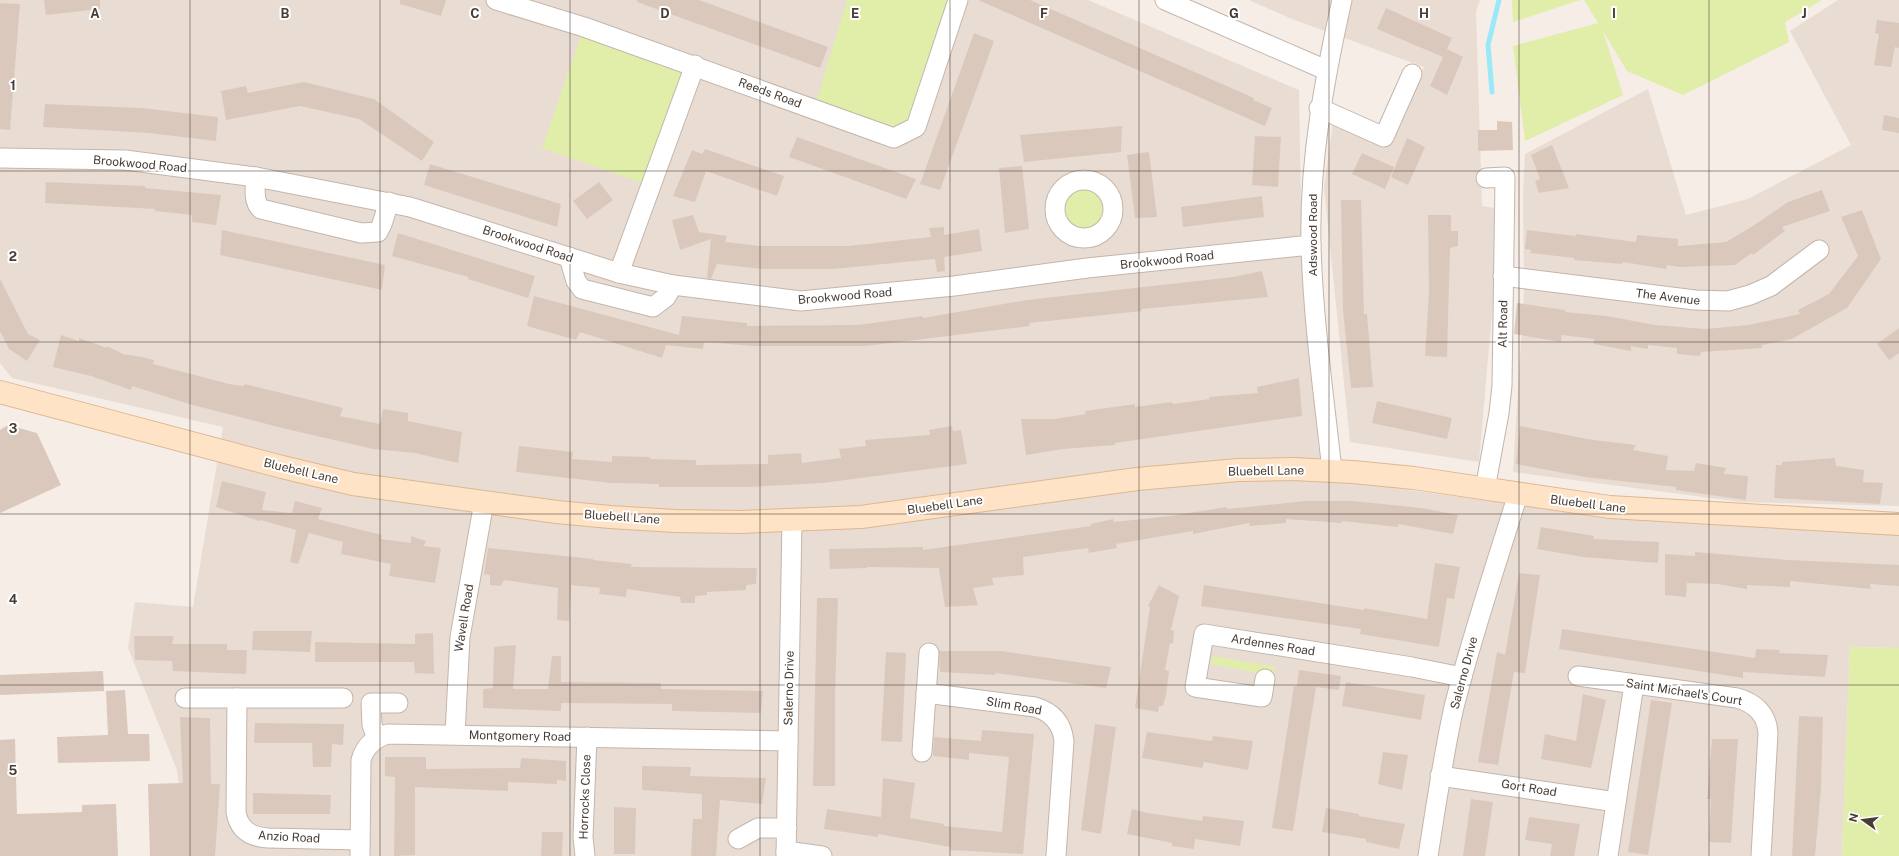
<svg xmlns="http://www.w3.org/2000/svg" width="1899" height="856" viewBox="0 0 1899 856" font-family="'Public Sans',sans-serif">
	<style>
		.residential { fill: #e9ddd3 }
		.green { fill: #e0eeaa }
		.lines { fill: none; stroke-linecap: round; stroke-linejoin: round }
		.stream { stroke: #9be9f8; stroke-width: 5 }
		.building { fill: #dbc8bd }
		.street-casing { stroke: #c4b5aa; stroke-width: 21 }
		.secondary-casing { stroke: #ddb792; stroke-width: 24 }
		.street { stroke: #fff; stroke-width: 19 }
		.secondary { stroke: #ffe3c6; stroke-width: 22 }
		.grid { fill: none; stroke: #483c34; stroke-width: 1; stroke-opacity: 0.55 }
		.labels { text-anchor: middle; stroke-width: 4; stroke-linejoin: round; paint-order: stroke }
		.street-label { font-size: 12px; fill: #483c34; stroke: #fff }
		.grid-label { font-size: 13px; text-anchor: middle; font-weight: bold; fill: #483c34; stroke: #fff; stroke-width: 4; stroke-linejoin: round; paint-order: stroke }
	</style>
	<rect width="100%" height="100%" fill="#f5ede6"/>
	<g class="residential">
		<polygon points="0,0 852,0 916,127 969,0 1088,0 1299,90 1302,266 1318,444 1327,479 1483,500 1646,519 1899,532 1899,648 1850,647 1842,856 187,856 177,770 128,648 135,602 193,607 223,427 12,378 0,363"/>
		<polygon points="1249,0 1480,0 1476,12 1482,206 1501,209 1479,462 1350,442 1324,187 1333,122 1389,145 1424,67 1292,19"/>
		<polygon points="1838,0 1899,0 1899,506 1741,502 1513,472 1524,292 1523,195 1525,154 1648,89 1686,215 1748,199 1851,145 1790,31"/>
	</g>
	<g class="green">
		<polygon points="847,0 958,0 916,127 894,138 814,109"/>
		<polygon points="1512,0 1580,0 1513,22"/>
		<polygon points="1584,0 1822,0 1785,22 1789,42 1683,95 1627,71 1603,31 1623,95 1525,141 1513,46 1598,23"/>
		<polygon points="584,27 695,65 651,186 542,148"/>
		<circle cx="1084" cy="209" r="22"/>
		<polygon points="1850,647 1899,648 1899,856 1842,856"/>
		<polygon points="1213,656 1275,667 1274,676 1211,664"/>
	</g>
	<g class="lines">
		<polyline class="stream" points="1492,92 1488,45 1499,0"/>
	</g>
	<g class="building">
		<polygon points="44,0 100,0 100,9 46,15"/>
		<polygon points="400,0 446,0 441,16 400,4"/>
		<polygon points="637,0 699,0 828,47 820,68 637,2"/>
		<polygon points="978,0 1030,0 1254,98 1253,100 1272,108 1265,126"/>
		<polygon points="0,3 20,4 10,130 0,129"/>
		<polygon points="1386,8 1452,38 1447,49 1463,57 1447,95 1430,86 1443,57 1377,29"/>
		<polygon points="1877,20 1899,23 1899,48 1895,47 1891,67 1874,65 1879,34 1875,33"/>
		<polygon points="974,33 994,41 940,190 920,184"/>
		<polygon points="304,82 374,99 434,142 422,161 359,119 300,106 226,120 221,91 246,86 248,93"/>
		<polygon points="45,104 142,108 218,117 216,141 149,133 43,127"/>
		<polygon points="1884,115 1899,118 1899,133 1882,130"/>
		<polygon points="1497,121 1512,122 1513,150 1478,151 1478,130 1497,130"/>
		<polygon points="1122,126 1121,152 1024,162 1020,135"/>
		<polygon points="1255,136 1281,137 1278,187 1252,185"/>
		<polygon points="797,137 916,179 906,199 789,157"/>
		<polygon points="1407,138 1425,147 1408,185 1391,177"/>
		<polygon points="1552,145 1569,188 1539,193 1535,181 1540,179 1531,155"/>
		<polygon points="705,149 784,176 777,196 706,171 695,202 673,196 692,150 702,154"/>
		<polygon points="1149,152 1157,217 1135,218 1127,155"/>
		<polygon points="1362,153 1394,167 1385,189 1352,174"/>
		<polygon points="430,164 561,204 557,227 424,185"/>
		<polygon points="1022,166 1029,229 1005,233 999,168"/>
		<polygon points="46,182 145,186 145,188 221,195 216,225 192,222 192,215 155,211 155,209 45,203"/>
		<polygon points="599,182 613,200 587,219 573,201"/>
		<polygon points="1822,190 1830,211 1782,227 1785,231 1753,255 1752,253 1735,265 1679,267 1667,265 1666,269 1623,262 1622,264 1574,260 1574,258 1530,253 1531,250 1525,249 1527,230 1576,236 1576,234 1636,242 1637,235 1678,239 1678,246 1726,242 1753,226 1788,202"/>
		<polygon points="1262,196 1264,217 1183,227 1181,207"/>
		<polygon points="1341,200 1361,200 1364,314 1367,314 1373,387 1351,388 1343,311"/>
		<polygon points="1862,210 1881,259 1847,308 1792,339 1762,345 1762,348 1701,352 1700,356 1677,354 1677,348 1648,345 1648,349 1631,346 1631,351 1594,344 1594,339 1562,335 1561,342 1514,334 1517,303 1565,310 1565,312 1607,316 1655,325 1706,329 1748,325 1800,314 1798,310 1829,294 1858,256 1841,217"/>
		<polygon points="693,215 699,232 727,236 725,242 760,246 848,246 931,237 929,228 944,227 944,235 979,229 982,251 944,257 945,271 937,272 935,259 833,269 762,269 717,264 711,279 707,278 711,239 680,250 672,220"/>
		<polygon points="1428,215 1451,215 1451,231 1458,231 1458,246 1450,248 1447,357 1425,356 1429,292"/>
		<polygon points="222,230 385,265 382,290 220,255"/>
		<polygon points="398,233 535,276 528,298 468,279 468,277 392,256"/>
		<polygon points="1262,271 1268,297 1142,309 1142,311 1029,323 1030,326 866,346 753,346 704,342 703,349 666,345 662,358 580,332 576,340 527,326 534,296 679,335 682,316 747,323 747,326 858,325 923,316 923,318 1027,300 1233,277"/>
		<polygon points="0,279 28,334 40,340 27,361 9,349 0,331"/>
		<polygon points="1899,328 1899,353 1889,360 1877,344"/>
		<polygon points="61,335 79,341 79,338 107,348 107,346 123,354 142,357 154,360 153,364 229,384 244,386 245,384 343,408 340,416 380,424 383,409 408,413 408,421 462,432 458,463 415,453 373,449 282,428 189,404 132,386 131,390 91,376 53,367"/>
		<polygon points="1299,378 1302,416 1115,443 1115,445 1063,449 1026,455 1021,419 1055,419 1086,414 1085,411 1135,404 1135,407 1172,402 1173,404 1210,399 1209,397 1258,393 1257,387"/>
		<polygon points="1377,401 1452,418 1447,439 1372,423"/>
		<polygon points="8,425 37,433 61,485 0,513 0,430"/>
		<polygon points="952,426 953,431 961,430 967,464 823,483 748,487 659,487 659,484 611,483 516,472 519,446 573,452 572,459 612,462 612,456 650,457 650,459 696,460 696,465 768,464 768,455 801,453 802,463 841,458 839,449 866,446 865,440 930,435 929,430"/>
		<polygon points="1520,426 1593,440 1636,445 1633,450 1668,456 1666,470 1694,471 1696,463 1726,468 1724,474 1748,476 1746,500 1676,490 1676,487 1585,477 1516,464"/>
		<polygon points="1835,458 1836,466 1864,470 1863,482 1883,483 1880,504 1774,498 1776,465 1782,465 1782,462"/>
		<polygon points="222,481 266,492 262,510 292,513 295,501 322,508 318,519 382,535 381,539 411,543 411,536 426,541 424,546 441,548 435,583 389,576 391,564 341,554 343,542 309,533 298,564 290,562 296,530 260,520 259,521 216,507"/>
		<polygon points="1306,501 1353,501 1422,508 1458,515 1453,534 1398,524 1398,527 1342,521 1342,523 1286,519 1286,523 1250,526 1249,523 1193,534 1193,531 1116,544 1117,548 1089,553 1088,548 1023,557 1024,575 992,578 994,585 973,588 978,605 945,607 939,568 867,567 867,568 830,569 829,549 923,547 923,550 1091,526 1091,524 1113,519 1114,522 1170,516 1227,507 1227,509"/>
		<polygon points="1541,527 1594,536 1593,539 1659,542 1658,563 1583,557 1537,549"/>
		<polygon points="488,548 593,559 593,560 632,564 631,567 757,568 756,584 746,585 746,590 707,592 707,595 695,596 695,603 681,603 680,597 627,589 626,597 599,594 600,588 571,585 569,621 557,620 558,588 504,580 501,586 490,585 490,575 484,574"/>
		<polygon points="1695,552 1789,560 1899,565 1899,586 1870,584 1871,589 1790,581 1790,587 1747,585 1747,589 1717,584 1687,583 1686,597 1665,595 1665,554 1695,556"/>
		<polygon points="1435,563 1460,567 1454,599 1447,598 1439,647 1360,634 1361,629 1201,606 1204,585 1364,610 1364,608 1427,619"/>
		<polygon points="1519,573 1540,575 1525,673 1514,672 1498,765 1478,762 1497,652 1505,655"/>
		<polygon points="1159,585 1179,596 1171,630 1174,631 1173,644 1170,643 1165,670 1169,671 1166,695 1163,706 1159,706 1158,712 1135,708 1150,607 1148,606"/>
		<polygon points="817,598 838,598 835,696 835,786 813,786"/>
		<polygon points="1562,629 1755,658 1756,649 1780,650 1779,653 1828,655 1825,677 1743,672 1743,678 1559,649"/>
		<polygon points="253,631 312,631 310,652 252,650"/>
		<polygon points="433,633 434,674 415,673 414,662 315,662 315,642 415,644 415,634"/>
		<polygon points="134,636 174,636 172,644 227,644 227,650 247,650 246,674 173,671 172,661 135,660"/>
		<polygon points="516,645 513,689 548,689 552,656 561,656 561,682 661,683 661,689 763,691 761,713 672,711 672,704 561,703 561,711 483,708 483,689 493,688 494,647"/>
		<polygon points="939,651 1001,651 1111,667 1106,688 995,673 995,675 940,672"/>
		<polygon points="886,652 906,653 902,742 881,741"/>
		<polygon points="1299,670 1341,676 1339,690 1316,687 1293,831 1272,828 1294,686 1297,686"/>
		<polygon points="103,671 104,691 0,695 0,675"/>
		<polygon points="1346,682 1425,695 1421,720 1342,706"/>
		<polygon points="125,690 128,734 149,734 150,761 58,763 57,737 108,735 106,691"/>
		<polygon points="1583,694 1606,700 1591,768 1541,759 1545,734 1576,741"/>
		<polygon points="1651,700 1672,703 1648,855 1628,852"/>
		<polygon points="1799,716 1823,717 1821,788 1815,856 1792,856"/>
		<polygon points="180,717 210,718 211,784 220,784 215,856 150,856 148,784 183,783"/>
		<polygon points="255,723 344,724 343,745 332,744 331,767 313,767 312,743 254,743"/>
		<polygon points="1095,724 1116,727 1101,834 1081,830"/>
		<polygon points="982,730 1034,734 1023,854 950,850 950,847 878,834 878,837 824,829 827,809 881,817 883,778 915,783 910,818 944,824 944,826 1002,832 1009,757 969,753 969,760 933,756 934,737 981,741"/>
		<polygon points="1147,732 1212,741 1213,736 1253,741 1248,770 1204,762 1202,768 1142,758"/>
		<polygon points="15,739 17,814 82,812 82,805 116,804 118,856 0,856 0,740"/>
		<polygon points="1712,739 1738,739 1731,843 1709,842 1711,799 1707,799"/>
		<polygon points="1383,752 1408,755 1402,790 1378,784"/>
		<polygon points="385,757 426,757 426,769 520,768 521,758 566,761 566,781 557,780 557,784 508,782 508,791 415,787 415,855 394,856 395,777 385,776"/>
		<polygon points="642,766 691,767 690,776 766,778 762,804 720,800 716,856 691,856 693,819 702,819 702,794 642,790"/>
		<polygon points="253,793 331,795 330,814 253,814"/>
		<polygon points="1471,799 1493,802 1485,856 1463,856"/>
		<polygon points="614,807 636,808 635,854 614,854"/>
		<polygon points="1326,808 1359,814 1359,816 1405,824 1399,849 1366,842 1366,839 1322,832"/>
		<polygon points="1132,809 1148,813 1202,821 1203,816 1244,821 1240,846 1195,839 1194,849 1172,846 1172,843 1127,834"/>
		<polygon points="1529,817 1580,824 1574,856 1550,856 1552,844 1525,840"/>
		<polygon points="542,832 563,832 562,856 541,856"/>
	</g>
	<g class="lines">
		<defs>
			<g id="street">
				<polyline points="496,0 584,27 894,138 916,127 958,0"/>
				<polyline points="1165,0 1326,70"/>
				<polyline points="1319,108 1384,137 1412,74"/>
				<polyline points="0,158 125,160 256,177 410,207 619,273 673,285 801,301 954,286 1087,268 1311,245"/>
				<path d="M256,177C255,187 253,202 261,209L361,233L378,232L382,224L389,202"/>
				<circle cx="1084" cy="209" r="29"/>
				<polyline points="569,257 576,281 582,289 653,307 666,297 673,285"/>
				<polyline points="619,273 695,65"/>
				<polyline points="1503,276 1695,300 1728,301 1750,295 1771,286 1819,250"/>
				<path d="M1332,471C1324,396 1313,320 1311,245C1309,162 1324,81 1342,0"/>
				<polyline points="1485,489 1499,413 1502,386 1505,177 1486,178"/>
				<path d="M1578,676L1737,698C1755,703 1767,714 1768,733L1761,856"/>
				<polyline points="1265,679 1262,697 1195,687 1204,634 1412,667 1462,677"/>
				<path d="M926,693L1035,707C1052,712 1062,723 1064,741L1056,856"/>
				<polyline points="185,698 343,698"/>
				<path d="M237,698L236,812C239,830 251,837 268,838L360,840"/>
				<polyline points="455,734 460,637 484,502"/>
				<polyline points="377,738 372,725 371,703 398,703"/>
				<polyline points="922,752 929,653"/>
				<polyline points="1440,776 1616,802"/>
				<polyline points="738,839 758,828 787,828"/>
				<polyline points="786,851 822,856"/>
				<path d="M360,856L361,760C365,746 374,738 388,734L788,741"/>
				<polyline points="585,856 583,837 587,737"/>
				<polyline points="786,856 792,521"/>
				<path d="M1428,856C1436,806 1443,756 1454,707C1472,635 1496,565 1518,494"/>
				<polyline points="1608,856 1634,684"/>
			</g>
			<polyline id="secondary" points="0,392 282,467 353,484 557,512 610,517 675,521 740,522 861,517 1137,479 1238,470 1293,469 1353,472 1414,478 1610,507 1899,524"/>
		</defs>
		<use href="#street" class="street-casing"/>
		<use href="#secondary" class="secondary-casing"/>
		<use href="#street" class="street"/>
		<use href="#secondary" class="secondary"/>
	</g>
	<path class="grid" d="M190,0V856M380,0V856M570,0V856M760,0V856M950,0V856M1139,0V856M1329,0V856M1519,0V856M1709,0V856M0,171H1899M0,342H1899M0,514H1899M0,685H1899"/>
	<g class="labels">
		<g class="street-label">
			<text transform="translate(770 93) rotate(20)" y="4">Reeds Road</text>
			<text transform="translate(140 164) rotate(5)" y="4">Brookwood Road</text>
			<text transform="translate(1313 235) rotate(-90)" y="4">Adswood Road</text>
			<text transform="translate(528 244) rotate(18)" y="4">Brookwood Road</text>
			<text transform="translate(1167 260) rotate(-6)" y="4">Brookwood Road</text>
			<text transform="translate(845 296) rotate(-5)" y="4">Brookwood Road</text>
			<text transform="translate(1668 297) rotate(7)" y="4">The Avenue</text>
			<text transform="translate(1503 324) rotate(-89)" y="4">Alt Road</text>
			<text transform="translate(301 471) rotate(13)" y="4">Bluebell Lane</text>
			<text transform="translate(1266 471) rotate(-1)" y="4">Bluebell Lane</text>
			<text transform="translate(1588 504) rotate(7)" y="4">Bluebell Lane</text>
			<text transform="translate(945 505) rotate(-8)" y="4">Bluebell Lane</text>
			<text transform="translate(622 517) rotate(4)" y="4">Bluebell Lane</text>
			<text transform="translate(464 618) rotate(-81)" y="4">Wavell Road</text>
			<text transform="translate(1273 645) rotate(9)" y="4">Ardennes Road</text>
			<text transform="translate(1464 673) rotate(-75)" y="4">Salerno Drive</text>
			<text transform="translate(789 688) rotate(-89)" y="4">Salerno Drive</text>
			<text transform="translate(1684 692) rotate(9)" y="4">Saint Michael's Court</text>
			<text transform="translate(1014 706) rotate(10)" y="4">Slim Road</text>
			<text transform="translate(520 736) rotate(1)" y="4">Montgomery Road</text>
			<text transform="translate(1529 788) rotate(9)" y="4">Gort Road</text>
			<text transform="translate(585 797) rotate(-88)" y="4">Horrocks Close</text>
			<text transform="translate(289 837) rotate(3)" y="4">Anzio Road</text>
		</g>
	</g>
	<g class="grid-label">
		<text x="95" y="18">A</text>
		<text x="285" y="18">B</text>
		<text x="475" y="18">C</text>
		<text x="665" y="18">D</text>
		<text x="855" y="18">E</text>
		<text x="1044" y="18">F</text>
		<text x="1234" y="18">G</text>
		<text x="1424" y="18">H</text>
		<text x="1614" y="18">I</text>
		<text x="1804" y="18">J</text>
		<text x="13" y="90">1</text>
		<text x="13" y="261">2</text>
		<text x="13" y="433">3</text>
		<text x="13" y="604">4</text>
		<text x="13" y="775">5</text>
	</g>
	<g transform="translate(1863 820) rotate(284)" stroke="#ffffff" stroke-width="3" paint-order="stroke">
	<path d="M0-3L7 15L0 10L-7 15Z" fill="#483c34"/>
	<text y="-6" font-size="11" font-weight="bold" text-anchor="middle" fill="#483c34">N</text>
	</g>
</svg>
